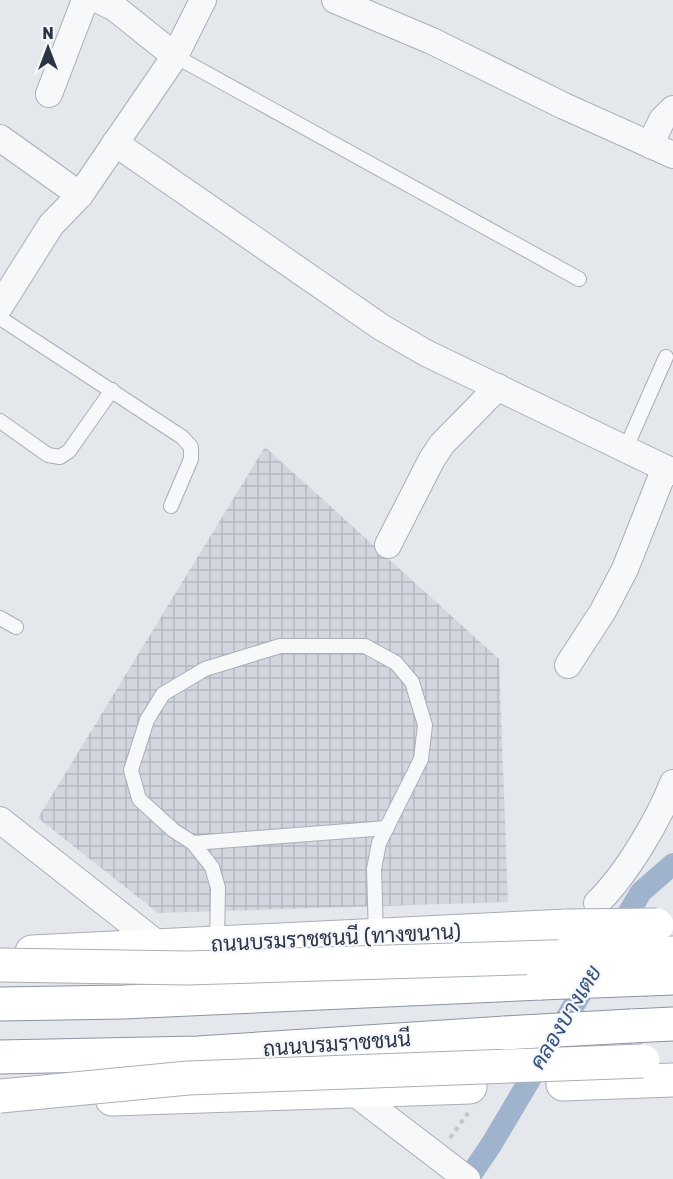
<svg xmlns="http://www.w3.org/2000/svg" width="673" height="1179" viewBox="0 0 673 1179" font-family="Rubik,Sarabun,sans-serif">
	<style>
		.industrial { fill: url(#industrial-grid) }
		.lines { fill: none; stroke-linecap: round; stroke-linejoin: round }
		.canal { stroke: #9fb4cc; stroke-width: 22 }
		.lane-casing { stroke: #a9aeb7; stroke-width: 16 }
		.street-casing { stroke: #a9aeb7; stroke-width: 28 }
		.secondary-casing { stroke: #a9aeb7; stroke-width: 35 }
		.highway-casing { stroke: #8b94a3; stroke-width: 35 }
		.path { stroke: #c2c5cb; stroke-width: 4; stroke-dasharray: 4.5 4.5; stroke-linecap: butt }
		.lane { stroke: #f7f8fa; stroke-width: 14 }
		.street { stroke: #f7f8fa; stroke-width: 26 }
		.secondary { stroke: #fff; stroke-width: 33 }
		.highway { stroke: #fff; stroke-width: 33 }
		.secondary-bridge-casing { stroke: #a9aeb7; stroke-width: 35; stroke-linecap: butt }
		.highway-bridge-casing { stroke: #8b94a3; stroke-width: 35; stroke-linecap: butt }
		.secondary-bridge { stroke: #fff; stroke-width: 33 }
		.highway-bridge { stroke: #fff; stroke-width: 33 }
		.labels { text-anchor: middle; stroke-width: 4.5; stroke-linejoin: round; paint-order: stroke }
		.street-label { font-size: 21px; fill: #2b3445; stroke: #f4f6f9 }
		.water-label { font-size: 22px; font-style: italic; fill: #34527a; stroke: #f4f6f9 }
	</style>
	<defs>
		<pattern id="industrial-grid" width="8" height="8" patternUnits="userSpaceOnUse" patternTransform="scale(1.5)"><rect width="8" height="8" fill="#d2d6de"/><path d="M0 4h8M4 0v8" fill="none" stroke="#b4b8c0"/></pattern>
	</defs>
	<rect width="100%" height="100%" fill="#e4e7ec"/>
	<polygon class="industrial" points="265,447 499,659 508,902 158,913 38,818"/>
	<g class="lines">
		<g class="canal">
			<polyline points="616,934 641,892 673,864"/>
			<polyline points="468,1179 491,1145 593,973"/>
		</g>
		<defs>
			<g id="lane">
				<polyline points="175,56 579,279"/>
				<polyline points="0,318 182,437 191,447 191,459 171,506"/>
				<polyline points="0,421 48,455 60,457 69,451 112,390"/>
				<polyline points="625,450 666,357"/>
				<polyline points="0,618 16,627"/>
				<polyline points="193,843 387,828"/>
				<polyline points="217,944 218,888 212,867 193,843 173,830 139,799 131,770 147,720 163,694 205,669 280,646 365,646 396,663 412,682 425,725 421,759 379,843 374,869 376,936"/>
			</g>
			<g id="street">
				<polyline points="99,0 115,8 175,56"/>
				<polyline points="335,0 432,41 564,106 673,155"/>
				<polyline points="49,94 85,0"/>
				<polyline points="0,138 80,195"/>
				<polyline points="115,143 381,327 426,353 673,472"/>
				<polyline points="650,145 662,120 673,109"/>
				<polyline points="0,306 51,225 80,195 175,56 203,0"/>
				<polyline points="388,545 432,459 442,444 498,387"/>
				<polyline points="568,665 603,611 625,569 665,468"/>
				<polyline points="0,820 160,946"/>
				<path d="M597,903C626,875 658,821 673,783"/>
				<polyline points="352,1091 467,1179"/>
			</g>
			<g id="secondary">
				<polyline points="32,952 567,926"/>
				<polyline points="650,954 673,953"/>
				<polyline points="563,1084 673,1080"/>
				<polyline points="112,1099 470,1087"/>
			</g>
			<g id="highway">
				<polyline points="647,979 673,978"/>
				<polyline points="0,1004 123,1002 541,983"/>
				<polyline points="631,1026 673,1024"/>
				<polyline points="0,1057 198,1053 505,1033"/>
			</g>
		</defs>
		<use href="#lane" class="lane-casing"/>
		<use href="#street" class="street-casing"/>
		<use href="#secondary" class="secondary-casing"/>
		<use href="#highway" class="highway-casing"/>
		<polyline class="path" points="450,1138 468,1113"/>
		<use href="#lane" class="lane"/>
		<use href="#street" class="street"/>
		<use href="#secondary" class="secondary"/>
		<use href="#highway" class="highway"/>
		<defs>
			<g id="secondary-bridge">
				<polyline points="567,926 657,925"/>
				<polyline points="0,965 187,968 650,954"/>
				<polyline points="0,1096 188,1078 643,1061"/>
			</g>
			<g id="highway-bridge">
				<polyline points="541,983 647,979"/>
				<polyline points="505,1033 631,1026"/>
			</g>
		</defs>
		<use href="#secondary-bridge" class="secondary-bridge-casing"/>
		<use href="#highway-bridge" class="highway-bridge-casing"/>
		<use href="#secondary-bridge" class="secondary-bridge"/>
		<use href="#highway-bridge" class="highway-bridge"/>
	</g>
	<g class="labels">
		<g class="street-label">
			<text transform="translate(336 938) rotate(-3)" y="7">ถนนบรมราชชนนี (ทางขนาน)</text>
			<text transform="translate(337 1044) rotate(-4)" y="7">ถนนบรมราชชนนี</text>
		</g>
		<g class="water-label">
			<text transform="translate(565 1017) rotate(-59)" y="8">คลองบางเตย</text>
		</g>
	</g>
	<g transform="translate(48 48)" stroke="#f4f6f9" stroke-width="4.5" paint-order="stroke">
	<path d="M0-4.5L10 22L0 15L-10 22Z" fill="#2b3445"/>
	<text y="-9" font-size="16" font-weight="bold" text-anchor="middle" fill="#2b3445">N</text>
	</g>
</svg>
